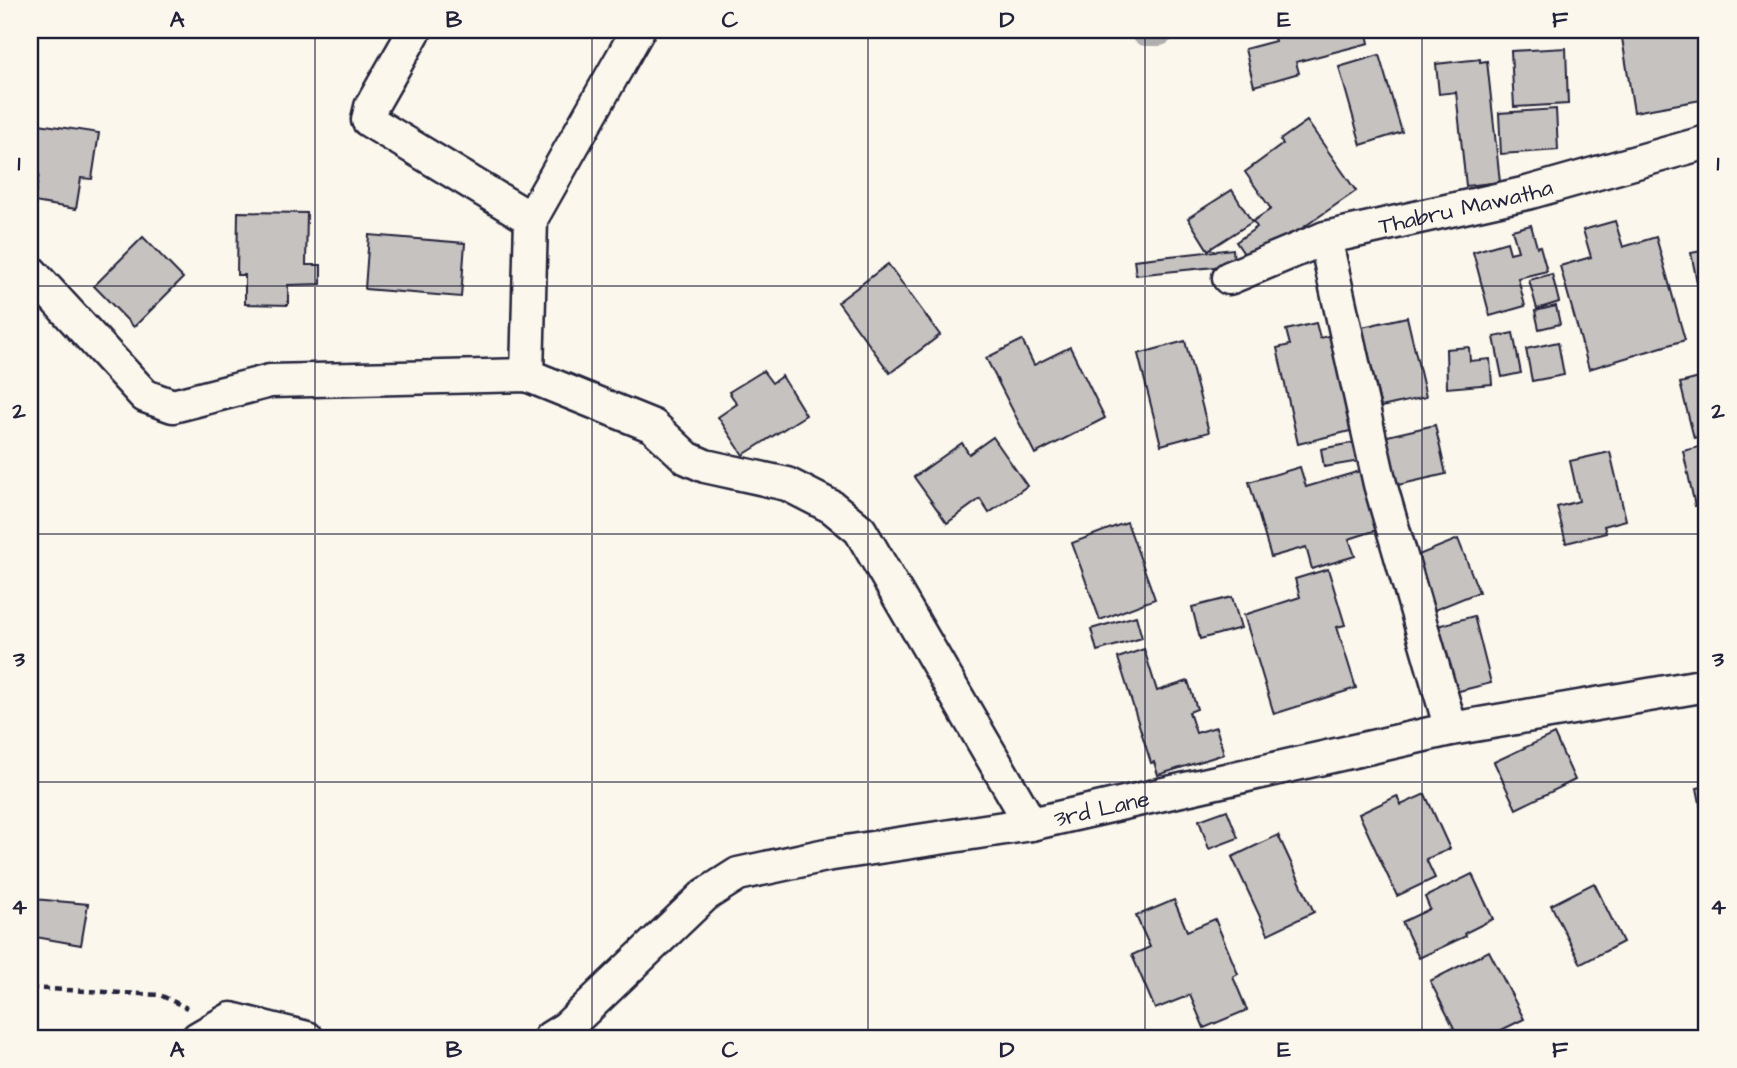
<svg xmlns="http://www.w3.org/2000/svg" width="1737" height="1068" viewBox="0 0 1737 1068" font-family="'Architects Daughter',sans-serif">
	<style>
		.lines { fill: none; stroke-linecap: round; stroke-linejoin: round }
		.canal { stroke: #b1aeb0; stroke-width: 32 }
		.building { fill: #c6c2c0; stroke: #22223b; stroke-width: 2 }
		.street-casing { stroke: #22223b; stroke-width: 37 }
		.path { stroke: #22223b; stroke-width: 4.5; stroke-dasharray: 7 5; stroke-linecap: butt }
		.street { stroke: #fbf7ec; stroke-width: 32 }
		.grid { fill: none; stroke: #22223b; stroke-width: 2; stroke-opacity: 0.55 }
		.labels { text-anchor: middle; stroke-width: 6; stroke-linejoin: round; paint-order: stroke }
		.street-label { font-size: 23px; fill: #22223b; stroke: #fbf7ec }
		.neatline { fill: none; stroke: #22223b; stroke-width: 2.5 }
		.grid-label { font-size: 23px; text-anchor: middle; font-weight: bold; fill: #22223b }
	</style>
	<rect width="100%" height="100%" fill="#fbf7ec"/>
	<filter id="ink" filterUnits="userSpaceOnUse"><feTurbulence type="fractalNoise" baseFrequency=".0143" numOctaves="2"/><feDisplacementMap in="SourceGraphic" scale="14" xChannelSelector="R" yChannelSelector="G"/><feConvolveMatrix kernelMatrix="1 2 1 2 8 2 1 2 1" color-interpolation-filters="sRGB"/></filter>
	<g filter="url(#ink)">
		<g class="lines">
			<polyline class="canal" points="1146,30 1159,30"/>
		</g>
		<g class="building">
			<polygon points="1272,30 1366,30 1369,43 1296,62 1299,73 1254,86 1245,49 1275,41"/>
			<polygon points="1633,30 1707,30 1707,99 1634,112 1621,32"/>
			<polygon points="1566,48 1568,104 1514,107 1511,51"/>
			<polygon points="1379,55 1402,132 1361,145 1339,67"/>
			<polygon points="1480,59 1480,62 1487,61 1500,182 1466,186 1456,92 1439,94 1436,64"/>
			<polygon points="1556,109 1558,150 1501,154 1499,113"/>
			<polygon points="1307,121 1356,191 1272,249 1249,261 1236,242 1257,227 1253,221 1271,209 1245,172 1283,144 1280,140"/>
			<polygon points="39,124 99,133 92,179 81,178 76,209 34,202 39,174 31,172"/>
			<polygon points="1232,190 1252,222 1208,250 1188,218"/>
			<polygon points="238,212 307,213 306,265 321,265 321,284 288,285 288,305 245,304 245,275 237,275"/>
			<polygon points="1615,221 1623,247 1656,237 1685,340 1589,369 1560,266 1591,257 1583,230"/>
			<polygon points="1531,225 1537,247 1540,246 1547,271 1518,278 1525,306 1490,316 1473,252 1507,242 1510,253 1518,251 1512,230"/>
			<polygon points="369,235 465,243 461,297 365,289"/>
			<polygon points="143,237 183,278 134,327 94,286"/>
			<polygon points="1233,249 1234,265 1136,275 1134,260"/>
			<polygon points="1707,250 1707,330 1691,253"/>
			<polygon points="888,264 940,335 890,373 838,302"/>
			<polygon points="1552,274 1559,302 1537,309 1529,280"/>
			<polygon points="1556,306 1560,324 1539,329 1535,311"/>
			<polygon points="1407,317 1426,397 1381,407 1362,327"/>
			<polygon points="1316,323 1320,338 1332,335 1354,430 1298,444 1277,348 1290,345 1286,330"/>
			<polygon points="1513,333 1521,373 1502,377 1494,337"/>
			<polygon points="1022,340 1034,365 1070,347 1105,418 1035,454 986,358"/>
			<polygon points="1185,341 1209,432 1161,445 1138,354"/>
			<polygon points="1558,342 1564,375 1532,381 1526,349"/>
			<polygon points="1469,347 1470,361 1490,359 1492,384 1447,388 1446,349"/>
			<polygon points="763,371 772,383 782,376 806,415 743,455 718,417 737,404 729,392"/>
			<polygon points="1707,376 1707,434 1694,438 1680,383"/>
			<polygon points="1435,425 1446,474 1389,487 1379,438"/>
			<polygon points="993,437 1027,486 989,513 980,499 947,523 914,477 962,443 969,454"/>
			<polygon points="1357,442 1360,461 1324,467 1321,449"/>
			<polygon points="1707,445 1707,503 1695,506 1683,451"/>
			<polygon points="1610,452 1626,520 1604,526 1606,533 1566,543 1557,507 1579,501 1570,461"/>
			<polygon points="1300,467 1306,487 1360,471 1377,530 1349,539 1355,556 1312,569 1306,547 1271,557 1249,482"/>
			<polygon points="1127,522 1155,599 1100,620 1072,543"/>
			<polygon points="1458,539 1479,592 1432,611 1411,558"/>
			<polygon points="1328,569 1345,625 1337,627 1356,688 1274,714 1244,615 1300,597 1295,579"/>
			<polygon points="1232,597 1241,628 1200,639 1192,607"/>
			<polygon points="1136,616 1142,638 1097,651 1091,629"/>
			<polygon points="1474,616 1491,683 1451,693 1434,627"/>
			<polygon points="1144,649 1157,691 1188,681 1197,709 1189,712 1196,733 1216,727 1224,754 1158,775 1154,762 1151,763 1118,658"/>
			<polygon points="1554,734 1575,780 1516,809 1494,762"/>
			<polygon points="1707,786 1707,833 1706,833 1697,788"/>
			<polygon points="1425,794 1450,849 1426,859 1435,878 1397,896 1359,814 1397,796 1401,805"/>
			<polygon points="1227,810 1238,838 1209,849 1199,820"/>
			<polygon points="1278,835 1314,912 1268,934 1232,857"/>
			<polygon points="1472,874 1493,919 1465,933 1466,936 1419,958 1402,922 1430,909 1425,897"/>
			<polygon points="1594,883 1623,942 1581,964 1551,905"/>
			<polygon points="34,899 88,904 81,945 30,936"/>
			<polygon points="1174,900 1187,931 1215,919 1238,974 1233,977 1247,1010 1204,1028 1190,995 1155,1009 1132,955 1150,947 1136,916"/>
			<polygon points="1489,951 1524,1019 1485,1038 1459,1038 1430,981"/>
		</g>
		<g class="lines">
			<defs>
				<g id="street">
					<polyline points="415,30 371,107 368,120 531,219"/>
					<polyline points="1325,238 1380,484 1451,729"/>
					<polyline points="30,271 145,396 173,406 270,381 527,375 653,426 687,458 705,466 787,484 832,507 860,530 1031,824"/>
					<path id="s1" d="M1229,278L1325,238L1527,193L1707,142"/>
					<polyline points="527,375 531,219 638,30"/>
					<polyline points="198,1038 231,1019 307,1038"/>
					<path id="s2" d="M550,1038L566,1028L705,895L738,874L826,855L1031,824L1451,729L1707,685"/>
				</g>
			</defs>
			<use href="#street" class="street-casing"/>
			<polyline class="path" points="30,988 160,995 187,1008"/>
			<use href="#street" class="street"/>
		</g>
	</g>
	<path class="grid" d="M315,30V1038M592,30V1038M868,30V1038M1145,30V1038M1422,30V1038M30,286H1707M30,534H1707M30,782H1707"/>
	<g class="labels">
		<g class="street-label">
			<text dy="8" stroke="none"><textPath href="#s1" startOffset="248">Thabru Mawatha</textPath></text>
			<text dy="8" stroke="none"><textPath href="#s2" startOffset="620">3rd Lane</textPath></text>
		</g>
	</g>
	<rect width="1737" height="1068" fill="none" stroke="#fbf7ec" stroke-width="77"/>
	<rect x="38" y="38" width="1660" height="992" class="neatline"/>
	<g class="grid-label">
		<text x="177" y="27">A</text>
		<text x="454" y="27">B</text>
		<text x="730" y="27">C</text>
		<text x="1007" y="27">D</text>
		<text x="1284" y="27">E</text>
		<text x="1560" y="27">F</text>
		<text x="19" y="170">1</text>
		<text x="1718" y="170">1</text>
		<text x="19" y="418">2</text>
		<text x="1718" y="418">2</text>
		<text x="19" y="666">3</text>
		<text x="1718" y="666">3</text>
		<text x="19" y="914">4</text>
		<text x="1718" y="914">4</text>
		<text x="177" y="1057">A</text>
		<text x="454" y="1057">B</text>
		<text x="730" y="1057">C</text>
		<text x="1007" y="1057">D</text>
		<text x="1284" y="1057">E</text>
		<text x="1560" y="1057">F</text>
	</g>
</svg>
